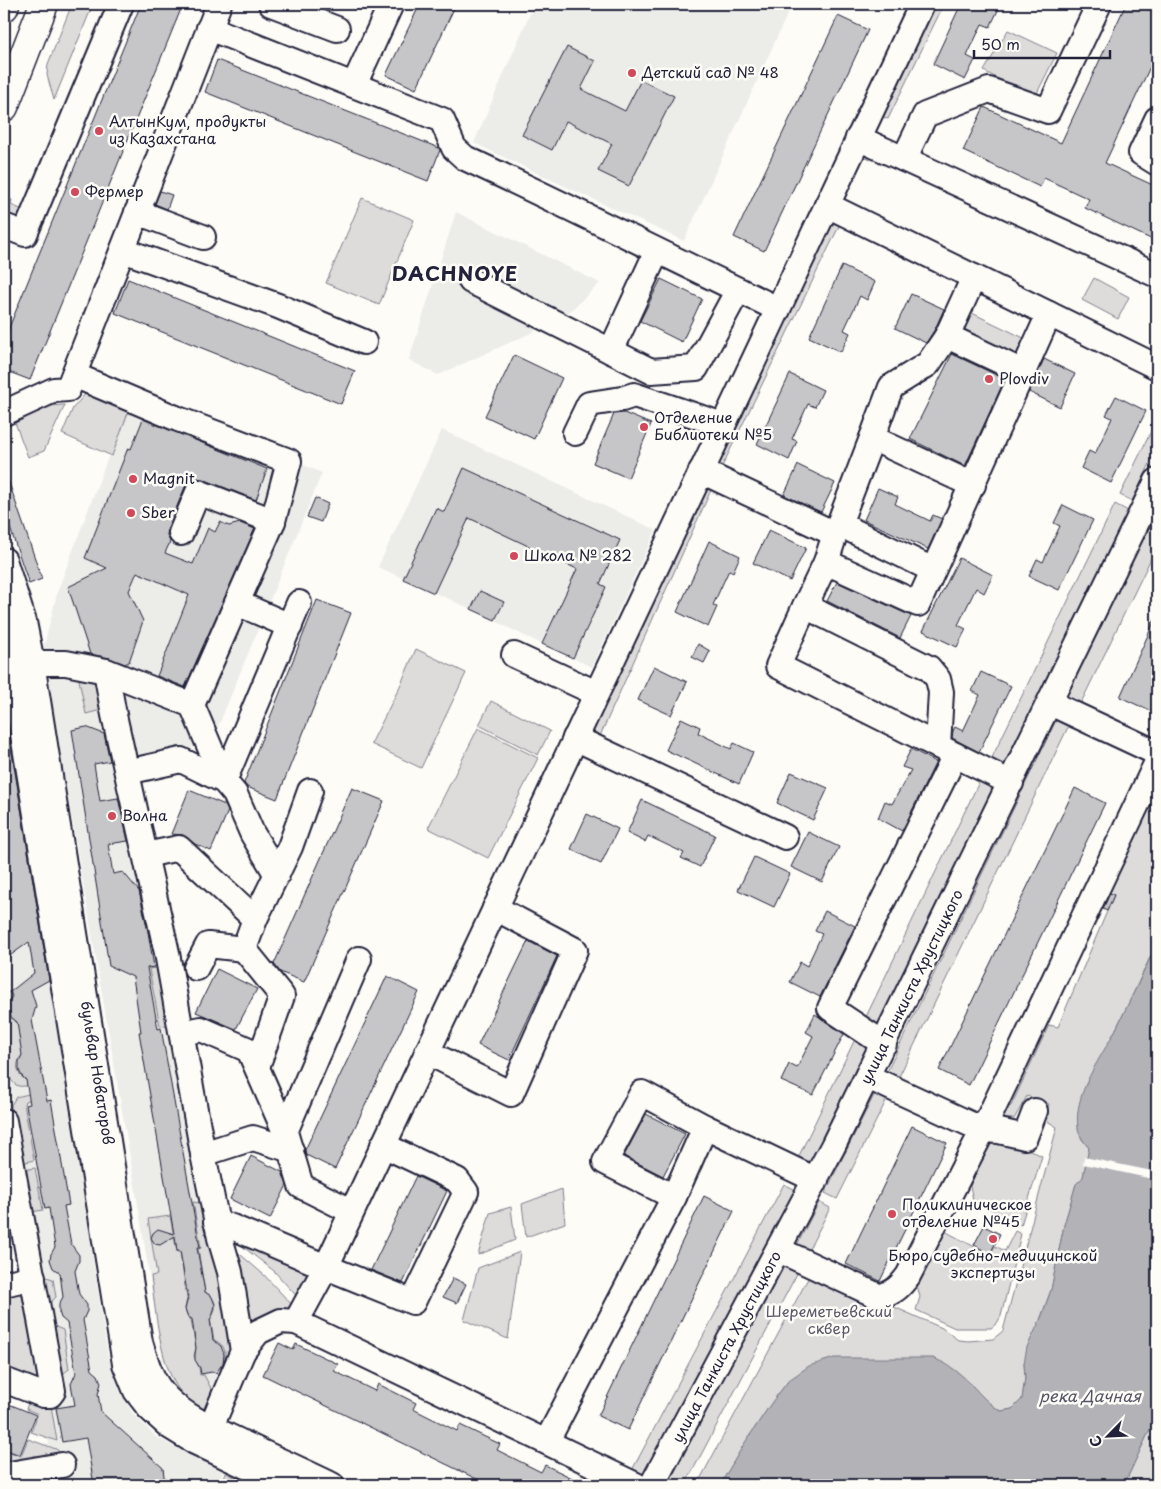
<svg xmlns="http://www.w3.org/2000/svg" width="1161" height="1489" viewBox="0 0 1161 1489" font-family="'Playpen Sans',sans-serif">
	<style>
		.built { fill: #ecece9 }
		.green { fill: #dddcdb; stroke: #807f8b }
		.water { fill: #b2b2b7; stroke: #787885 }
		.pier { fill: #fdfcf7 }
		.building { fill: #c6c6c8; stroke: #22223b }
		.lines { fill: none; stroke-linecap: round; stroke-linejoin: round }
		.minor-casing { stroke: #22223b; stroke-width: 28 }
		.major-casing { stroke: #22223b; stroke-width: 31 }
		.minor { stroke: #fdfcf7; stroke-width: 24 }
		.major { stroke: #fdfcf7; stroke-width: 28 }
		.poi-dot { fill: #d1495b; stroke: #fdfcf7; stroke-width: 2 }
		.labels { text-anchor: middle; stroke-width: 5; stroke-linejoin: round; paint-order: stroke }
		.poi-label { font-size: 15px; fill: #22223b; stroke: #fdfcf7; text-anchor: start }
		.street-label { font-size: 15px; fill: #22223b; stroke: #fdfcf7 }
		.park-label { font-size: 15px; fill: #5a5a6b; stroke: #fdfcf7 }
		.water-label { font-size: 16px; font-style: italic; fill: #545466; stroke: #fdfcf7 }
		.district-label { font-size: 20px; font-weight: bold; letter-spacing: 1px; fill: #22223b; stroke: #fdfcf7 }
	</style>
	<rect width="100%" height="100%" fill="#fdfcf7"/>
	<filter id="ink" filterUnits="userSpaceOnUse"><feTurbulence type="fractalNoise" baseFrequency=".02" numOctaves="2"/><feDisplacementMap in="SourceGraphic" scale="10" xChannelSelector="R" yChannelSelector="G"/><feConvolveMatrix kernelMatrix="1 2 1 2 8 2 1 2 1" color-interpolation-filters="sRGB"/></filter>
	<g filter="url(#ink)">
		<g class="built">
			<polygon points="534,4 792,4 684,241 562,185 474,143"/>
			<polygon points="456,212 600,283 569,312 531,333 438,375 409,360"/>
			<polygon points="133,391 322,473 211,744 121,761 240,1384 195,1398 172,1377 163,1360 135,1186 43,650 58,590"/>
			<polygon points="442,430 656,530 592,667 523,635 471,609 378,567"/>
			<polygon points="4,672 91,1185 85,1208 108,1356 119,1389 133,1414 156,1437 223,1472 216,1485 59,1485 56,1484 4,1201"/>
		</g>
		<g class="green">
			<polygon points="72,4 93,4 54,100 47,75 48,64"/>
			<polygon points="922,4 944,4 888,119 871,111"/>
			<polygon points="1008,30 1057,53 1034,99 984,71"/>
			<polygon points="4,197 12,200 11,205 23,210 18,223 4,218"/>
			<polygon points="362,198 414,220 379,305 326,283"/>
			<polygon points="827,205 845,214 716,479 595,747 575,738"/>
			<polygon points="1094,278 1129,297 1118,319 1082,300"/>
			<polygon points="972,313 1028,340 1017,364 961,335"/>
			<polygon points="87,392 129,410 112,456 62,434 73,408"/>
			<polygon points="65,405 44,451 28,457 14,420 48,406"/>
			<polygon points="1157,419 1157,449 1132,501 1120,495"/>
			<polygon points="1115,504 1128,511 1000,774 987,768"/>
			<polygon points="1149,527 1157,531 1157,546 1078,709 1064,702"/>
			<polygon points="416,649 466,673 421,768 371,744 400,686"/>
			<polygon points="78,675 97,680 105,709 86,714"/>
			<polygon points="491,701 550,731 538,755 479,725"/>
			<polygon points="1059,714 1071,721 895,1085 883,1080"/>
			<polygon points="478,728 538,758 488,858 428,828"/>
			<polygon points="980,780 994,787 876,1031 863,1023"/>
			<path d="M1152,790L1157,792V942L1133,994L1113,1035L1081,1138L1089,1148L1083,1177L1076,1184L1064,1225L1051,1290L1024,1363L1025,1378L1022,1399L1012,1409L1001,1411L989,1404L960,1374L789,1380C763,1413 741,1449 720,1485H697L812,1271L942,1328L958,1340L968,1341L993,1339L1003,1331L1057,1127L1044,1119L1049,1104L1027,1096L1014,1119L992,1118L996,1111L1011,1106L1049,1025L1058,1027L1114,895L1102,889Z"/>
			<polygon points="162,967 173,1024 160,1026 149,969"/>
			<path d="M15,991C8,1003 0,1013 18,1023L23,1054C17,1060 15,1070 22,1077C24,1080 29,1082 32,1085C22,1086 18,1089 11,1080L4,1039V993Z"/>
			<polygon points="858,1033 870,1041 809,1170 795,1164"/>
			<polygon points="877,1089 889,1095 837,1199 825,1193"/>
			<polygon points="33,1093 34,1098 25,1101 24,1104 34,1160 22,1163 11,1105 16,1097"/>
			<polygon points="1008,1139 1042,1156 1021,1225 973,1200 970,1186 988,1145 997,1141"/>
			<polygon points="35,1168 43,1210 31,1212 23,1170"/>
			<polygon points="784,1184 798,1191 642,1479 630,1474"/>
			<polygon points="562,1189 565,1223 526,1237 522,1204"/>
			<path d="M193,1202L208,1204L237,1342L223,1369L220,1367C228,1357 227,1345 214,1340L210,1319C218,1310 217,1298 205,1292L198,1249L201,1248Z"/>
			<polygon points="819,1202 830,1208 805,1257 794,1251"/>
			<polygon points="511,1207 515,1240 478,1255 490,1213"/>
			<path d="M170,1216L177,1252H180L187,1298L185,1309L187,1315L191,1320L196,1348L194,1356L199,1367L200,1375H204L218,1402L210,1414C201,1409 192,1404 185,1397C159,1371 156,1311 151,1276L157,1275L148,1219Z"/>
			<polygon points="939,1228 990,1255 995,1246 1005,1251 1015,1231 1021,1234 1001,1316 997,1323 991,1328 955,1328 916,1310 920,1297 916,1281"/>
			<polygon points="238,1237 315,1269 301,1301 274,1271 237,1242"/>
			<polygon points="233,1248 264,1275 296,1309 282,1311 249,1320"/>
			<polygon points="520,1252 508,1339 464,1320 478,1268"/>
			<polygon points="785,1260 800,1268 685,1485 668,1485"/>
			<polygon points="43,1276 53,1279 56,1297 48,1305"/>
			<polygon points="26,1288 46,1384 4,1373 4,1293"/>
			<polygon points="51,1325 63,1330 69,1369 59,1377"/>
			<polygon points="30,1398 51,1406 57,1441 31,1432 38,1414 26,1409"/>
			<polygon points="1157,1407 1157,1485 1124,1485 1151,1427"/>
			<polygon points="28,1439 56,1449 61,1453 61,1458 4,1471 4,1450 21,1456"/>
			<polygon points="226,1473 251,1485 220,1485"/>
		</g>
		<path class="water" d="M1157,942V1407L1151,1427L1124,1485H720L744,1444L772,1402L789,1380L809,1366L834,1358H933C943,1362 952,1367 960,1374C975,1386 983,1401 1001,1411L1012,1409L1022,1399L1025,1378L1024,1363L1027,1347L1041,1318L1051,1290L1064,1225L1076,1184L1083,1177L1089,1148C1084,1142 1079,1136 1078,1128C1073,1093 1101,1058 1116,1029C1130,1000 1145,971 1157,942Z"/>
		<polygon class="pier" points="1084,1157 1157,1172 1157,1180 1083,1164"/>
		<g class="building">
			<polygon points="141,4 183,4 30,380 4,370 4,340"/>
			<polygon points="420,4 456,4 416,89 386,75"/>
			<polygon points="961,4 1001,4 990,27 982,24 967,56 975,60 965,80 933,64"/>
			<polygon points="1126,4 1137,4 1157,13 1157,52 1105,163 1157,187 1157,242 1085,208 1089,199 1044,178 1040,187 963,151 984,107 1061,143"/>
			<polygon points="838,16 868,30 764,251 734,237"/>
			<polygon points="567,47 595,61 581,89 625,111 641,80 674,96 629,186 598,171 612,144 566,121 552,150 522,135"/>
			<polygon points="217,60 439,148 440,150 428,181 205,92"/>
			<polygon points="160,191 172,195 167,209 155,204"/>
			<polygon points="842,266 875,282 867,300 860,296 844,330 850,333 841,352 809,337"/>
			<polygon points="128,279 355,371 341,404 115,313"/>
			<polygon points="661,279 702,299 682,342 640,321"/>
			<polygon points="911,294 944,309 935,329 926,343 895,328"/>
			<polygon points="952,354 1005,379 965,466 910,439"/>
			<polygon points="514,355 562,378 534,439 485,416"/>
			<polygon points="1044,359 1075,374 1060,407 1029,392"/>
			<polygon points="790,374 823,390 815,407 808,404 792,439 797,441 789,460 757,444"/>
			<polygon points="1116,396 1146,411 1111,483 1081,468 1089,451 1095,454 1112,418 1106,415"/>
			<polygon points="624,413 651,424 628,478 593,463 614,414"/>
			<polygon points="143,419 267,469 256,500 203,479 196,478 190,481 185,487 168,528 167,535 170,542 165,553 193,564 208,528 215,532 220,522 229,526 240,523 255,529 185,687 157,676 189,595 137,572 129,591 143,621 129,662 125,664 109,658 90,654 68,587 107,568 85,558 128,448 131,449"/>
			<polygon points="798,465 835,483 821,512 784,495"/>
			<polygon points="464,468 620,540 600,584 606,587 573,658 542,644 577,569 469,518 434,593 403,579 436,508 444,512"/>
			<polygon points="4,474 6,474 42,579 29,584 4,510"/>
			<polygon points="878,488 898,497 895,504 930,521 933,515 942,519 928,549 864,520"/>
			<polygon points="315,498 328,504 321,522 307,517"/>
			<polygon points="1063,505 1093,520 1059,590 1029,576 1037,559 1043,562 1060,526 1054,523"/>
			<polygon points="769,530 806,548 790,581 753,563"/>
			<polygon points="709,541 740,556 733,572 729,570 713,605 717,607 708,627 677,612"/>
			<polygon points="959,558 993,575 984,593 976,588 958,625 966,629 957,647 923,631"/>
			<polygon points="837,582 911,616 900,638 827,601"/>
			<polygon points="480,591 504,602 495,620 471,609"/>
			<polygon points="317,600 351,613 277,799 247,787 244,783"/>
			<polygon points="1157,615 1157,714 1120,697"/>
			<polygon points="698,644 710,651 704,663 692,657"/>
			<polygon points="654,666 687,682 671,715 638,700"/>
			<polygon points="981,672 1011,686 979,752 952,738 953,731 955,727 963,731 980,695 972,691"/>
			<polygon points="681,718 700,727 698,733 731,749 734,743 753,752 739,784 666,750"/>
			<polygon points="86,727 104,734 110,761 94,764 100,801 118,798 128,841 108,844 113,874 123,872 139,891 148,932 154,967 147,968 158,1029 161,1028 200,1248 197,1248 205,1292 212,1297 215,1305 213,1314 210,1320 213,1340 221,1346 224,1354 223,1363 216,1373 212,1372 201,1374 200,1368 195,1360 195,1354 196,1348 192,1319 188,1317 185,1309 188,1298 180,1251 177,1251 175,1236 160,1245 155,1244 151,1238 153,1233 158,1229 174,1234 139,1032 141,1032 133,977 109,966 72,730"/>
			<polygon points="4,735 9,735 49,980 31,990 36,1006 32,1020 47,1101 51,1100 69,1205 64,1206 71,1244 79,1255 79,1261 75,1271 79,1294 87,1305 87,1311 83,1320 92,1370 98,1375 101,1383 98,1394 101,1412 163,1468 165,1485 94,1485 86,1438 62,1442 56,1408 75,1405 71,1384 76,1373 67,1323 61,1318 59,1312 59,1304 63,1297 60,1273 53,1268 50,1260 51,1254 55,1247 49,1208 45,1209 26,1105 30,1104 26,1080 21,1075 19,1070 19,1061 22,1055 17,1022 11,1017 8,1009 8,1003 12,996 10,992 34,973 29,942 4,960 4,831 10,830 4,793"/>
			<polygon points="911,749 936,762 902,831 878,818 885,801 892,804 911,770 902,767"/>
			<polygon points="791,772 828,788 813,820 777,803"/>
			<polygon points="352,788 384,801 304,982 280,972 274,964"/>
			<polygon points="1075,788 1105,803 969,1085 939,1070"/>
			<polygon points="189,790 225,805 228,811 211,851 195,844 183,835 171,834"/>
			<polygon points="642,800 715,835 700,867 681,858 684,853 648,836 645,842 627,833"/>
			<polygon points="587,814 618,829 601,864 571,849"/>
			<polygon points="808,832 839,847 822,882 791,867"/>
			<polygon points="754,857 790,874 774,907 738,890"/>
			<polygon points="1110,893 1114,895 1107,911 1103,909"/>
			<polygon points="825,911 855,926 820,997 790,982 800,962 807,966 822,934 815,931"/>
			<polygon points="528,941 557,956 509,1060 478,1045"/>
			<polygon points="217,969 257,989 236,1029 196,1012"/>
			<polygon points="387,976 419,992 335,1169 306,1155 305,1150"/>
			<polygon points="815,1014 844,1034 813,1095 781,1081 789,1064 797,1068 813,1036 806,1032"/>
			<polygon points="646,1114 685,1134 663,1176 624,1156"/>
			<polygon points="912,1126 947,1143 880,1281 846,1264"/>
			<polygon points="251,1156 282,1172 287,1185 270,1219 230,1199"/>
			<polygon points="416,1176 447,1191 403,1283 371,1270"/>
			<polygon points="704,1196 734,1211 628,1430 598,1416"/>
			<polygon points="984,1226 1000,1234 990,1254 974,1245"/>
			<polygon points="453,1278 466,1284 457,1303 443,1297"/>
			<polygon points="279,1343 293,1350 296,1344 338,1364 334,1371 375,1391 378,1384 416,1403 413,1409 457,1431 460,1425 485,1437 500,1444 497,1450 541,1472 545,1465 587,1485 489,1485 263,1375"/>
			<polygon points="4,1402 36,1415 20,1455 4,1449"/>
		</g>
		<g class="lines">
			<defs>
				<g id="minor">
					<polyline points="271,4 337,29"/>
					<path d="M209,28L442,120L454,148L465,158C570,207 673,259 778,309"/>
					<polyline points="354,85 391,4"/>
					<polyline points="1157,119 1141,153 1157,163"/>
					<polyline points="858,138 1157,275"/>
					<polyline points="904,159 925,115 989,90 1048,111 1099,4"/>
					<polyline points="827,205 1157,367"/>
					<polyline points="137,212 203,237"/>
					<polyline points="4,226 25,234 121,4"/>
					<polyline points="123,250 278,306 364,342"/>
					<polyline points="974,277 947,336 1023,372 1049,314"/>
					<polyline points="471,281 651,371 696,368 738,290"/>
					<polyline points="947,336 928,364 891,387 872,438 973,485"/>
					<polyline points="611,351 657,251"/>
					<polyline points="74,375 178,419 289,461 273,521 192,705"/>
					<polyline points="4,413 54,390 68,389 219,4"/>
					<polyline points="575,433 589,404 622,399 634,395 723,425"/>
					<polyline points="701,471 835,534 826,562 805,606 929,668 938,679 941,692 938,746 955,755"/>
					<polyline points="839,524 872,438"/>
					<polyline points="181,533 198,492 273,521"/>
					<polyline points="835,534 839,524 933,570"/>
					<path d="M4,560L24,622L32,663L140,1342C146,1362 151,1381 166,1397C187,1419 218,1431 245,1444C274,1458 303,1471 332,1485"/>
					<polyline points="826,562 918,604 1023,372"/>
					<polyline points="237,603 290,626"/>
					<polyline points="805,606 778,666 938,746"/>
					<polyline points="4,625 9,648 125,1364 136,1391 149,1408 169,1426 195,1442 286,1485"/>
					<polyline points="514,655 596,693"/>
					<polyline points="32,663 66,663 106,671 114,715 167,953 203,1154 220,1238 230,1272 243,1351 211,1427"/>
					<polyline points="106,671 192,705 224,781 299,603"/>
					<polyline points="1050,703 1157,753"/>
					<polyline points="575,738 785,837"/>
					<polyline points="127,772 181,760 224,781 235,794 252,833 277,875"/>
					<polyline points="146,855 179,848 255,919"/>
					<polyline points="196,968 208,945 244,949"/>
					<polyline points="182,1033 201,1029 249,1050 285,1132"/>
					<polyline points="884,1044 830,1008 955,755 1011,783"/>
					<polyline points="427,1052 511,1094 575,950 495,908"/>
					<polyline points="257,1067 282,996 244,949 255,919 290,847 310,791"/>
					<polyline points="868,1077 983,1130 1157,762"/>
					<polyline points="4,1121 53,1391 50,1395 43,1395 4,1380"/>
					<polyline points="203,1154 253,1138 291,1150"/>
					<polyline points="674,1197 605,1162 642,1093 705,1127"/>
					<polyline points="351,1211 301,1186 285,1132 359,959"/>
					<polyline points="216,1222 232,1227 326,1267 413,1302 466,1192 457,1180 383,1145"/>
					<path d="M779,1250L880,1297C894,1292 899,1288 908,1276L983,1130L999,1131L1025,1137L1035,1111"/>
					<polyline points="4,1284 33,1277"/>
					<polyline points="296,1322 636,1485"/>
					<polyline points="243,1351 258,1332 281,1321 296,1322 326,1267 922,4"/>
					<polyline points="547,1441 674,1197 705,1127 816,1180"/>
					<polyline points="4,1475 62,1465"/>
					<polyline points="652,1485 833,1146 1157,481"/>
				</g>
				<g id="major">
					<polyline points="4,7 5,4"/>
					<polyline points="4,107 44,4"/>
				</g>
			</defs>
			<use href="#minor" class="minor-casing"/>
			<use href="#major" class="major-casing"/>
			<use href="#minor" class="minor"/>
			<use href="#major" class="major"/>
		</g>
	</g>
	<g class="poi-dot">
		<circle cx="632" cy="73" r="5"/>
		<circle cx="99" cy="131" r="5"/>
		<circle cx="75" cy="192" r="5"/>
		<circle cx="989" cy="379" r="5"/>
		<circle cx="644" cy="427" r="5"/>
		<circle cx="133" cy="479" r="5"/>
		<circle cx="131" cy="513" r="5"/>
		<circle cx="514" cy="556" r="5"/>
		<circle cx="112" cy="816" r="5"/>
		<circle cx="892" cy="1214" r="5"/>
		<circle cx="993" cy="1239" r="5"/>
	</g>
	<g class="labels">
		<g class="poi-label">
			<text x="642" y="78">Детский сад № 48</text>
			<text x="109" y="127">АлтынКум, продукты<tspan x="109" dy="17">из Казахстана</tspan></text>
			<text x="85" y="197">Фермер</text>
			<text x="999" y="384">Plovdiv</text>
			<text x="654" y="423">Отделение<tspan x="654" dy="17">Библиотеки №5</tspan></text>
			<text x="143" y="484">Magnit</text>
			<text x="141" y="518">Sber</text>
			<text x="524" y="561">Школа № 282</text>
			<text x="122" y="821">Волна</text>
			<text x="902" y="1210">Поликлиническое<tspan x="902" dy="17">отделение №45</tspan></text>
			<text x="993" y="1261" text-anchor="middle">Бюро судебно-медицинской<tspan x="993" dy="17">экспертизы</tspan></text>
		</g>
		<g class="street-label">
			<text transform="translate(912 987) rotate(-64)" y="5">улица Танкиста Хрустицкого</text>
			<text transform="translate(97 1073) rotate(81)" y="5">бульвар Новаторов</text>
			<text transform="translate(727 1347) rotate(-62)" y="5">улица Танкиста Хрустицкого</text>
		</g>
		<g class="park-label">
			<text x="829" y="1317">Шереметьевский<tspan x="829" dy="17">сквер</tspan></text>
		</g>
		<g class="water-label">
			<text x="1090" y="1402">река Дачная</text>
		</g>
		<g class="district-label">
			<text x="455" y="281">DACHNOYE</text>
		</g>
	</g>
	<rect width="1161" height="1489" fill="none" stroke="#fdfcf7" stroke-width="20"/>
	<rect x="10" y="10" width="1141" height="1469" fill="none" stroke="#22223b" stroke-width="2" filter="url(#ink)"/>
	<g transform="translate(1108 1436) rotate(246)" stroke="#fdfcf7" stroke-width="4" paint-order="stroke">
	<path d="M0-4L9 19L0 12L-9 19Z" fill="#22223b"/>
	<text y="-8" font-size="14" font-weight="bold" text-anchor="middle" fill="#22223b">С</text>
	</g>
	<path d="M974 50v8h136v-8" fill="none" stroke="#22223b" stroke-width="2.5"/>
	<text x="981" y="50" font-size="15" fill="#22223b" stroke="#fdfcf7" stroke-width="4" paint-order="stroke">50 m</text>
</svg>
